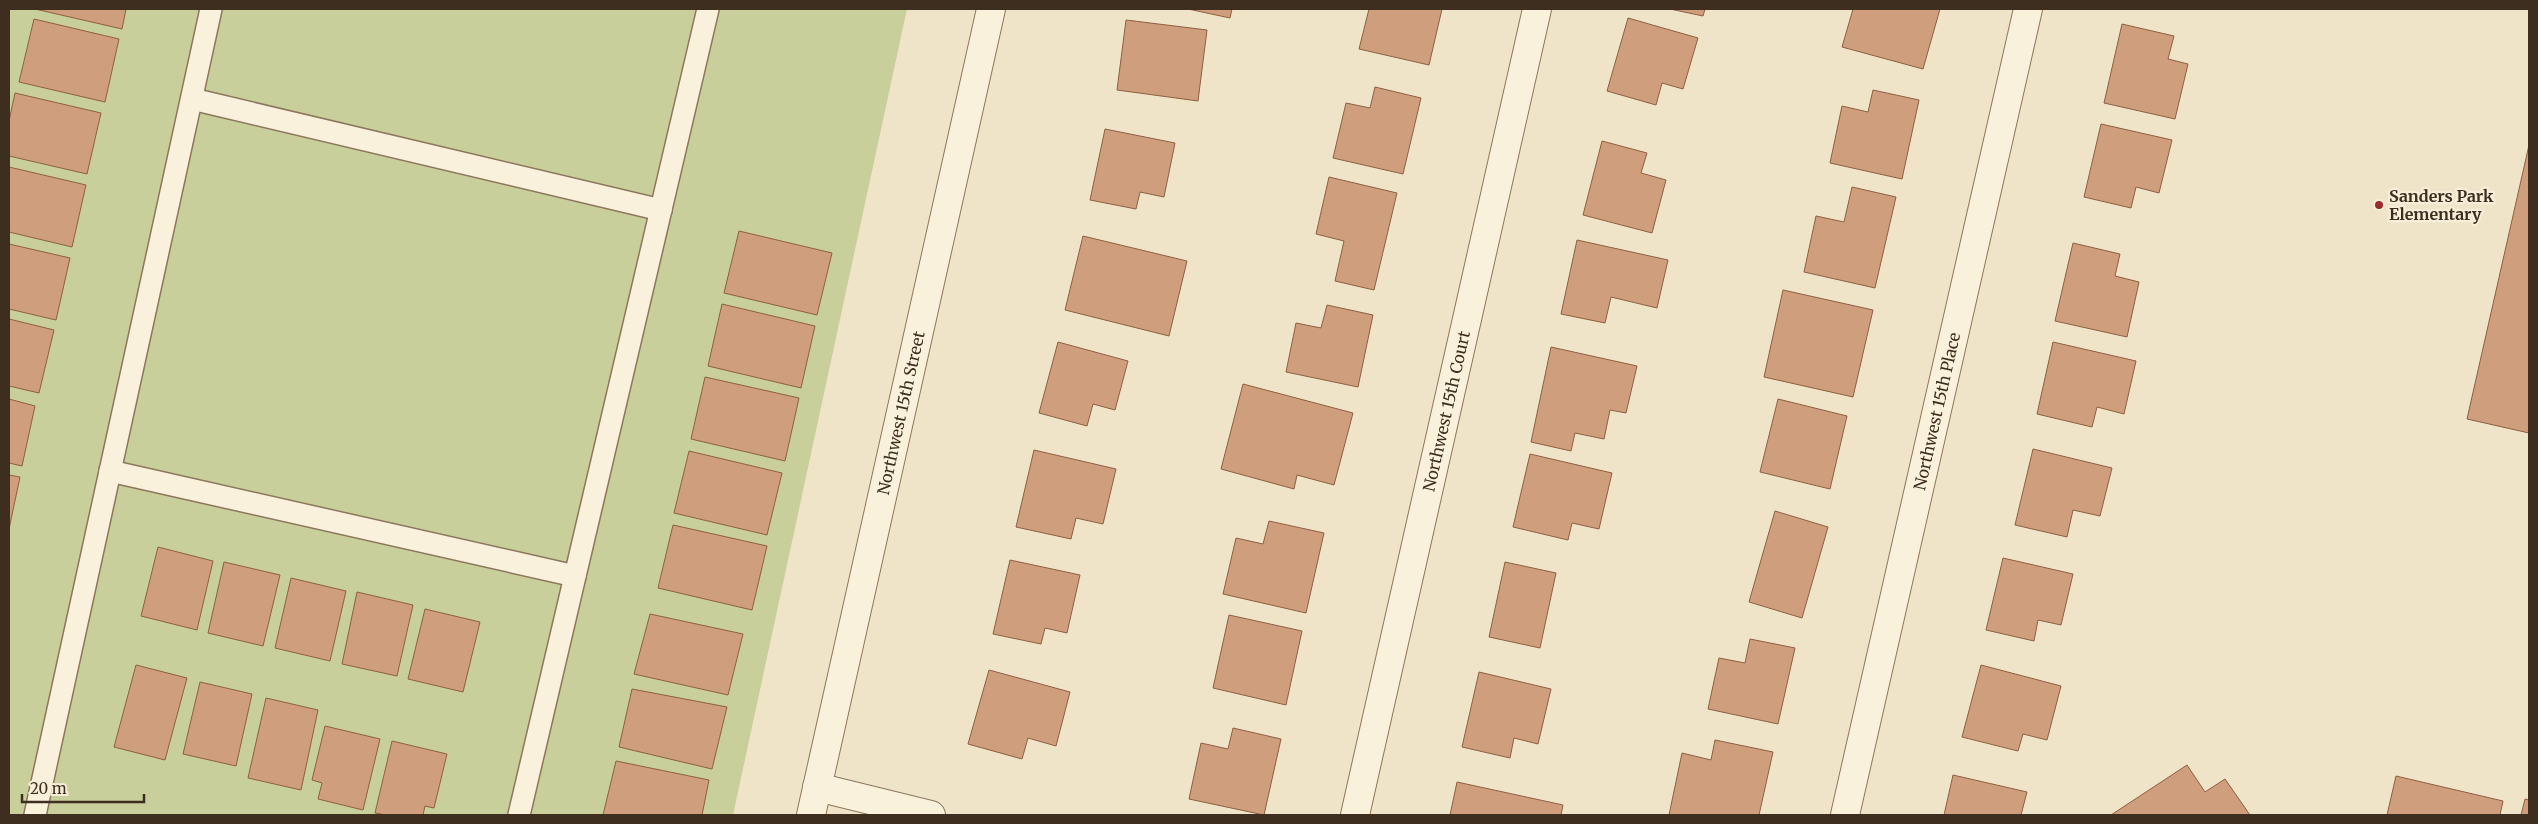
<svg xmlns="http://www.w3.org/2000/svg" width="2538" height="824" viewBox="0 0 2538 824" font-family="Merriweather,serif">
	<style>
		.green { fill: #c9cf9b }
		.building { fill: #cf9f7d; stroke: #8d5f41 }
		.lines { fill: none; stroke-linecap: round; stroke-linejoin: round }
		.service-casing { stroke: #8d765c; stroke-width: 24 }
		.minor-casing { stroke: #8d765c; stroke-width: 30 }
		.tertiary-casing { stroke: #8d765c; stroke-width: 30 }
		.service { stroke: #faf1dc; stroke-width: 21 }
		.minor { stroke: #faf1dc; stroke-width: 28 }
		.tertiary { stroke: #faf1dc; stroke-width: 28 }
		.poi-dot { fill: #9e2a2b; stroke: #f7eed8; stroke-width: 2 }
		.labels { text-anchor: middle; stroke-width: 4.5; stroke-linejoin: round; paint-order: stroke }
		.poi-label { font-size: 16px; font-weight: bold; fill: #3d2e20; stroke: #f7eed8; text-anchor: start }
		.street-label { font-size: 16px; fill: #3d2e20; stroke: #f7eed8 }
	</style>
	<rect width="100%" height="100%" fill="#f0e4c8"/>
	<polygon class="green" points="9,9 907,9 733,815 9,815"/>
	<g class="building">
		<polygon points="35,9 126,9 122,29"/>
		<polygon points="1188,9 1232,9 1230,18"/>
		<polygon points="1369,9 1442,9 1429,65 1359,49"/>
		<polygon points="1670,9 1705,9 1703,16"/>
		<polygon points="1853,9 1940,9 1923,69 1842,47"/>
		<polygon points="1628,18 1698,38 1683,89 1662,83 1656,105 1607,91"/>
		<polygon points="34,19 119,39 105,102 19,82"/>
		<polygon points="1126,20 1207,30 1198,101 1117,90"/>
		<polygon points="2122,24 2174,36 2168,59 2188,64 2175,119 2104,103"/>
		<polygon points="1375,87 1421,98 1403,174 1333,158 1346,103 1370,108"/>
		<polygon points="1873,90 1919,100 1902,179 1830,163 1842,106 1868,112"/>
		<polygon points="15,93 101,113 87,174 9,156 9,121"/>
		<polygon points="2101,124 2172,140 2159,193 2136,187 2131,208 2084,197"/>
		<polygon points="1105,129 1175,143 1164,197 1140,192 1136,209 1090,200"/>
		<polygon points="1602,141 1647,153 1641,173 1666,180 1652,233 1583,215"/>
		<polygon points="2529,145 2529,433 2467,419"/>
		<polygon points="9,167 86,185 72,247 9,232"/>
		<polygon points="1329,177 1397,193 1374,290 1335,281 1344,241 1316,234"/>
		<polygon points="1852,187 1896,197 1875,288 1804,272 1816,216 1844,222"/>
		<polygon points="739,231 832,253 817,315 724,293"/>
		<polygon points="1083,236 1187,261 1169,336 1065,310"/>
		<polygon points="1577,240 1668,260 1657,308 1611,297 1605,323 1561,314"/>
		<polygon points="2073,243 2120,254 2115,276 2139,282 2127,337 2055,321"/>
		<polygon points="9,244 70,258 56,320 9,309"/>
		<polygon points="1783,290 1873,310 1853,397 1764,377"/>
		<polygon points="722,304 815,326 801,388 708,366"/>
		<polygon points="1327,305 1373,315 1358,387 1286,372 1296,323 1321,328"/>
		<polygon points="9,319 54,330 39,393 9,386"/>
		<polygon points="1058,342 1128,361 1115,410 1093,404 1087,426 1039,413"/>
		<polygon points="2053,342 2136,361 2124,414 2097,407 2092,427 2037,414"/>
		<polygon points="1551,347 1637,366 1626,413 1610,410 1604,439 1575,433 1571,451 1531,442"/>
		<polygon points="705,377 799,398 785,461 691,439"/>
		<polygon points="1243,384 1353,413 1334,485 1297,475 1294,489 1221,469"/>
		<polygon points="9,399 35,406 22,466 9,463"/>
		<polygon points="1778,399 1847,416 1830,489 1760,472"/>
		<polygon points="2033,449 2112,468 2100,516 2073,510 2067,537 2015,525"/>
		<polygon points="1034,450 1116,469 1103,524 1076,518 1071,539 1016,527"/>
		<polygon points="689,451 782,473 767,535 674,513"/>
		<polygon points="1530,454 1612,473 1599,529 1572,523 1568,540 1513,527"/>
		<polygon points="9,475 20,477 9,529"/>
		<polygon points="1775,511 1828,527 1802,618 1749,602"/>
		<polygon points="1269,521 1324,533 1306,613 1223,594 1236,538 1263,544"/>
		<polygon points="673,525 767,546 752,610 658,588"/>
		<polygon points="158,547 213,561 197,630 141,616"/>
		<polygon points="2003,558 2073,574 2061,625 2038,620 2034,641 1986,630"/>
		<polygon points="1010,560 1080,575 1067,633 1045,628 1041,644 993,634"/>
		<polygon points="224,562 280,575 263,646 208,633"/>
		<polygon points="1505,562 1556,573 1540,648 1489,637"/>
		<polygon points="291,578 346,591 330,661 275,648"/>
		<polygon points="357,592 413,605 397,676 342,664"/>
		<polygon points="425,609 480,622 463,692 408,679"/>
		<polygon points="650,614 743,634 728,695 634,674"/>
		<polygon points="1229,615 1302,631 1286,705 1213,688"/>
		<polygon points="1750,639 1795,648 1778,724 1708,709 1719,658 1745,663"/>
		<polygon points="136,665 187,678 165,760 114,747"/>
		<polygon points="1981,665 2061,686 2047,740 2023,734 2018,751 1962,737"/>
		<polygon points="989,670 1070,692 1056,746 1028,738 1022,759 968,744"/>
		<polygon points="1479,672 1551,689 1538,744 1514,738 1510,758 1462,747"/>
		<polygon points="200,682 252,694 236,766 183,754"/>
		<polygon points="632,689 727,707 712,769 619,747"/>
		<polygon points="266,698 318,710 301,790 248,778"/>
		<polygon points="325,726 380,739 363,810 318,799 322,783 312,780"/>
		<polygon points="1233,728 1281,739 1264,815 1189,799 1201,743 1228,749"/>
		<polygon points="1715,740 1773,752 1759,815 1669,815 1682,753 1711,760"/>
		<polygon points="392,741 447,754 434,808 425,806 423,815 386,815 375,813"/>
		<polygon points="616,761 709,780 702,815 603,815"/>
		<polygon points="2187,765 2205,792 2225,779 2250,815 2111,815"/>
		<polygon points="1953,775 2027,792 2021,815 1944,815"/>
		<polygon points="2396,776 2503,801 2500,815 2387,815"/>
		<polygon points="1457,782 1563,805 1561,815 1450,815"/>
		<polygon points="2525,799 2529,800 2529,815 2521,815"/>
	</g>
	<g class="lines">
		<defs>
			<g id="service">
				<polyline points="192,99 661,210"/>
				<polyline points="110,471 575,576"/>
				<polyline points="35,815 211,9"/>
				<polyline points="519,815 708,9"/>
			</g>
			<g id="minor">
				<polyline points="817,787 931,815"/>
				<path id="s1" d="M1355,815L1537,9"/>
				<path id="s2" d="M1845,815L2028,9"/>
			</g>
			<g id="tertiary">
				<path id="s3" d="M811,815L991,9"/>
			</g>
		</defs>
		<use href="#service" class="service-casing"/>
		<use href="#minor" class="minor-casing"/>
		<use href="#tertiary" class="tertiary-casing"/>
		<use href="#service" class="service"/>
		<use href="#minor" class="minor"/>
		<use href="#tertiary" class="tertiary"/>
	</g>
	<circle class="poi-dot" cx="2379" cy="205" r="5"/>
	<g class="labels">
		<g class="poi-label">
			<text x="2389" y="202">Sanders Park<tspan x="2389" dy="18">Elementary</tspan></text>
		</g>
		<g class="street-label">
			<text dy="6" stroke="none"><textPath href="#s3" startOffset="412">Northwest 15th Street</textPath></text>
			<text dy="6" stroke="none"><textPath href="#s1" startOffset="414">Northwest 15th Court</textPath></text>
			<text dy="6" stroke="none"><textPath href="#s2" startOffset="414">Northwest 15th Place</textPath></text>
		</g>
	</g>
	<rect width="2538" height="824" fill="none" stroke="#3d2e20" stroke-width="20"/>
	<path d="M22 794v8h122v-8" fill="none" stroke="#3d2e20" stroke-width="2.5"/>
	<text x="30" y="794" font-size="15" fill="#3d2e20" stroke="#f7eed8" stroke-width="4" paint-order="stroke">20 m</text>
</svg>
